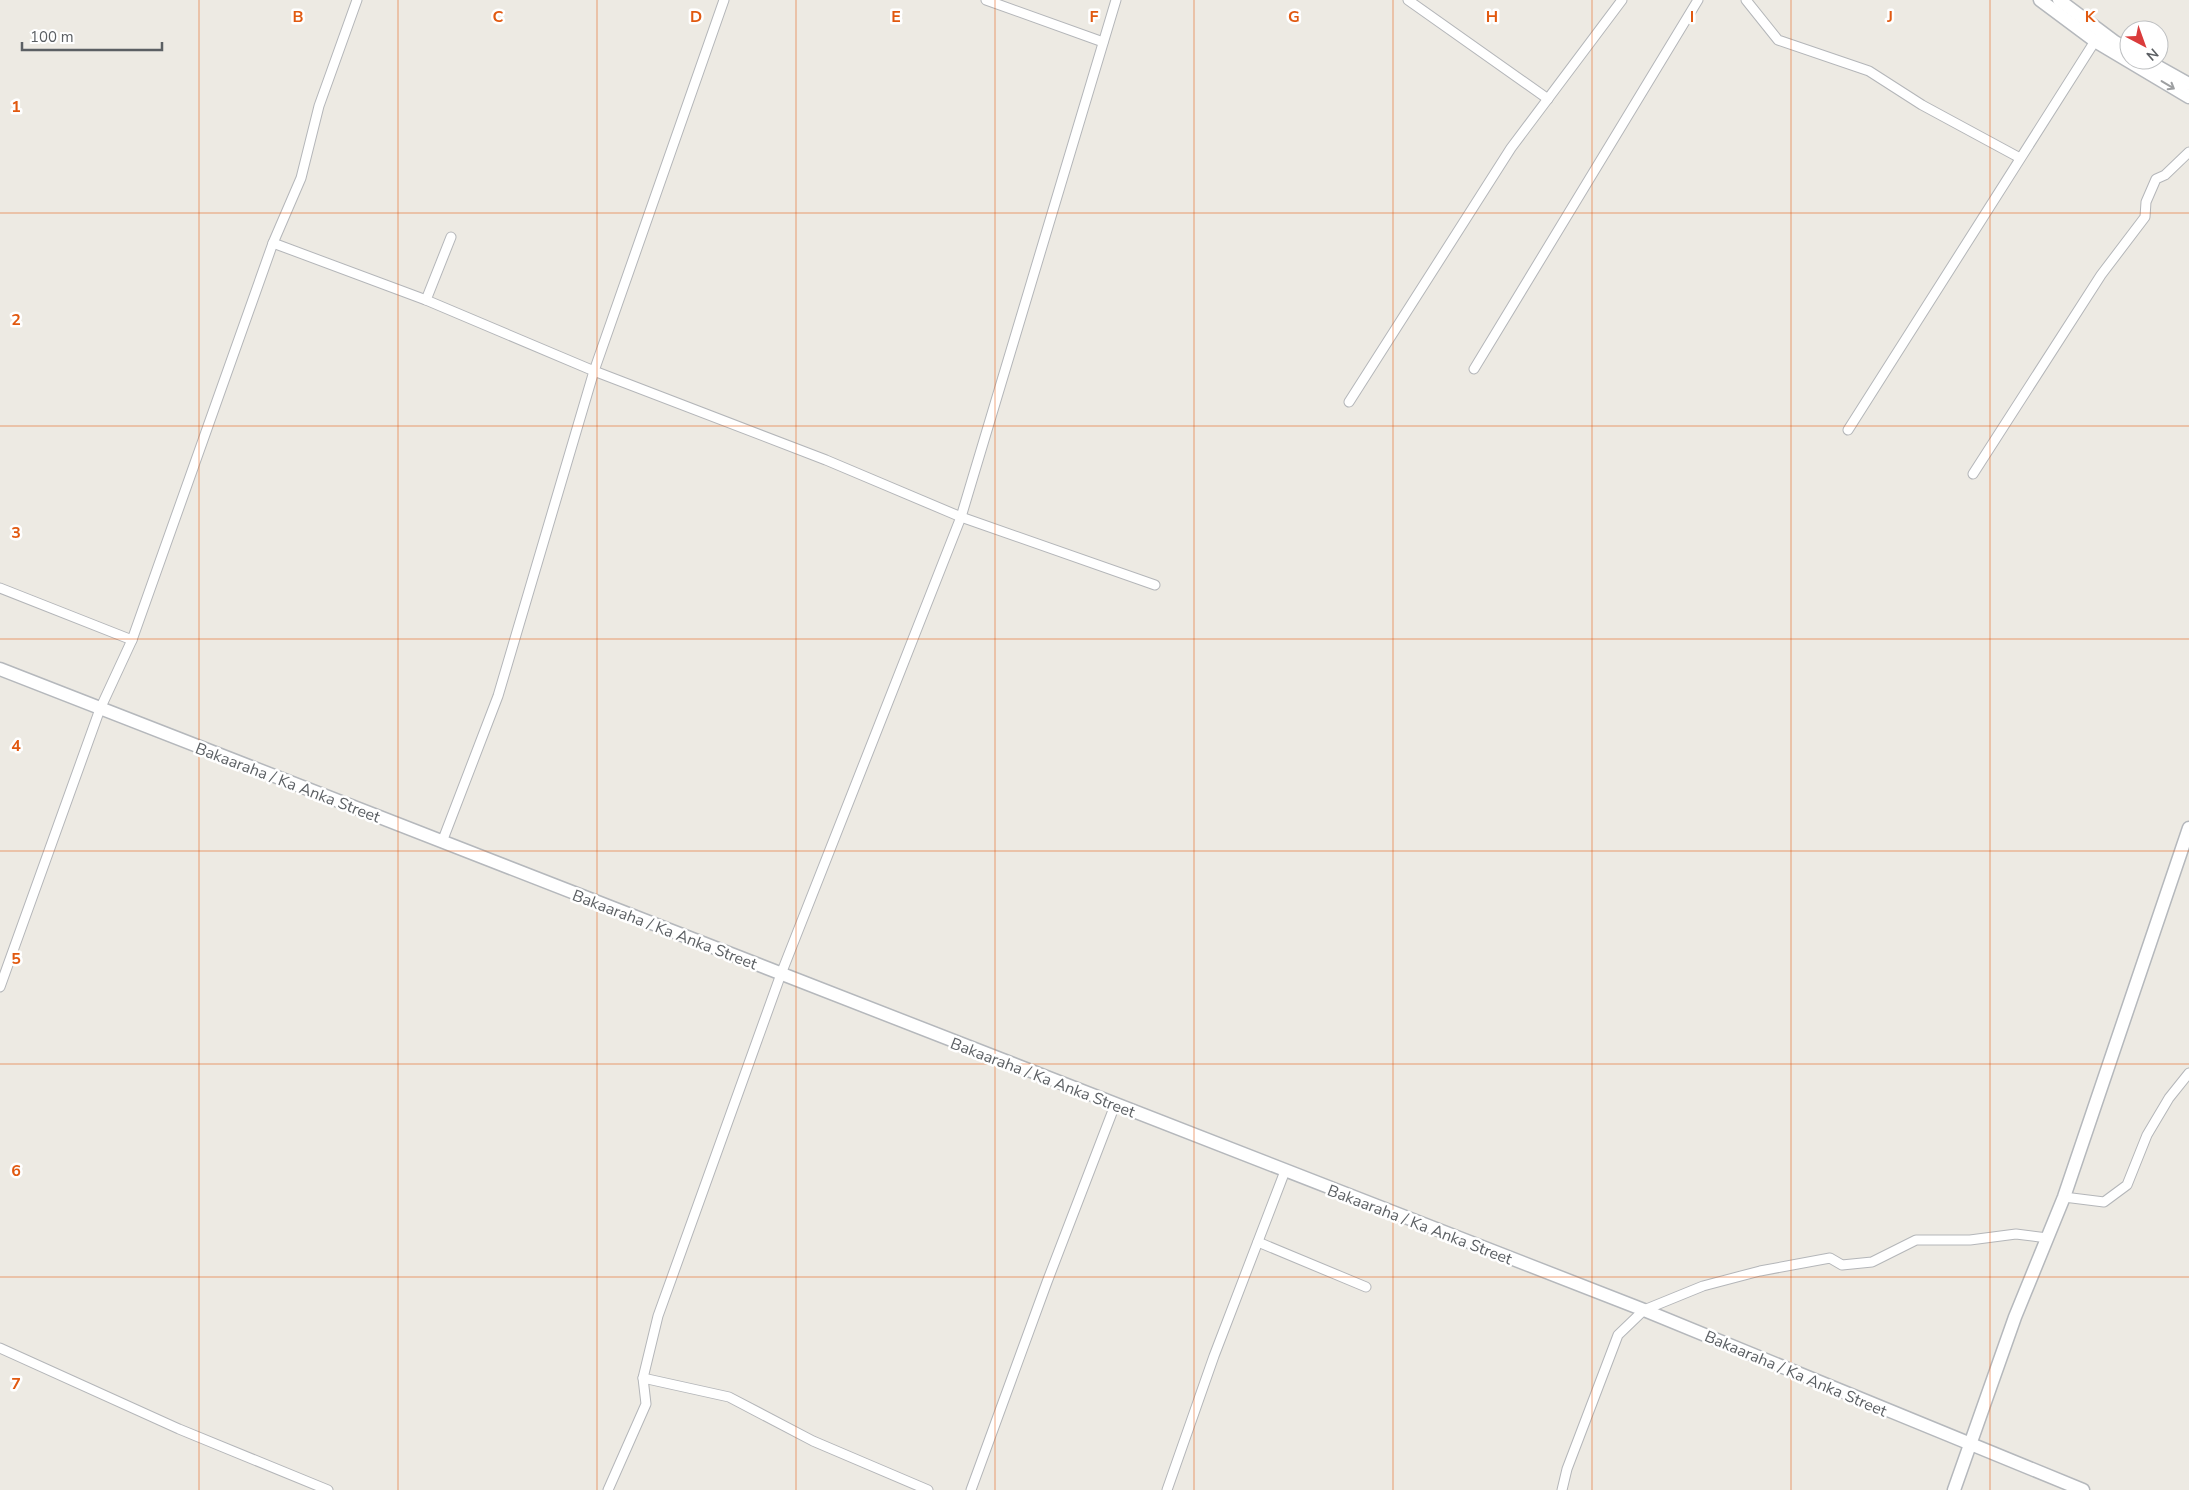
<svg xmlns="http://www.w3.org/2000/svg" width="2189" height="1490" viewBox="0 0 2189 1490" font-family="'Nunito Sans',sans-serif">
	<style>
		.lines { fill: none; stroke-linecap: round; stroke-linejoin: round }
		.street-casing { stroke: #b4b6b9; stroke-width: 11 }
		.secondary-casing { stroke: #b5b8bc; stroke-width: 15 }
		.street { stroke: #fff; stroke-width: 9 }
		.secondary { stroke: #fff; stroke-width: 12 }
		.oneway { stroke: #9d9fa1 }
		.grid { fill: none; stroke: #e15910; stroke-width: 1; stroke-opacity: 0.55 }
		.labels { text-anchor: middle; stroke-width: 5; stroke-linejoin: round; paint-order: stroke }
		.street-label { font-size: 16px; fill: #5b5f63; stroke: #fff }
		.grid-label { font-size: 16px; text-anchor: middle; font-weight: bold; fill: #e15910; stroke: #fff; stroke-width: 5; stroke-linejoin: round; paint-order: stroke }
	</style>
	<rect width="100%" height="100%" fill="#edeae3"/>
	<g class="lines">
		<defs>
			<g id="street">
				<polyline points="724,0 594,371 826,460 961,517 1155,585"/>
				<polyline points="986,0 1103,42"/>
				<polyline points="1408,0 1548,99"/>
				<polyline points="1746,0 1778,40 1869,71 1922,105 2020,158"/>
				<polyline points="273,243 426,300 594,371 498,696 442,842"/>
				<polyline points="426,300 451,237"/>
				<polyline points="1474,369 1698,0"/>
				<polyline points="1349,402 1511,148 1622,0"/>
				<polyline points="1848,430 2095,41"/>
				<polyline points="1973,474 2101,275 2145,217 2146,202 2156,179 2165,175 2189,152"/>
				<polyline points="0,588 132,640"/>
				<polyline points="0,987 100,709 132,640 273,243 301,178 319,106 357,0"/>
				<polyline points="2064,1197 2104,1202 2127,1185 2147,1135 2169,1098 2189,1073"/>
				<polyline points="1258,1242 1366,1287"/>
				<polyline points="0,1348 179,1429 328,1490"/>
				<polyline points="643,1378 729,1397 813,1441 928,1490"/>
				<polyline points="608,1490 646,1404 643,1378 658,1316 781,974 961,517 1116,0"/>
				<polyline points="971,1490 1047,1282 1115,1105"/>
				<polyline points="1167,1490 1214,1356 1285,1171"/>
				<polyline points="1562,1490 1567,1469 1618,1335 1644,1310 1703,1286 1760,1271 1830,1258 1842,1265 1872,1262 1916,1240 1970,1240 2016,1234 2047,1238"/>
			</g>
			<g id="secondary">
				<polyline points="2040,0 2095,41 2189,97"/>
				<polyline points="2059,0 2115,42 2129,50"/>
				<polyline points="2146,60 2189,84"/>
				<polyline points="0,669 1644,1310 2083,1490"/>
				<polyline points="1954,1490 2015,1317 2064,1197 2189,828"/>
			</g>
		</defs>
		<use href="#street" class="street-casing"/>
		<use href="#secondary" class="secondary-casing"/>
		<use href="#street" class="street"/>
		<use href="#secondary" class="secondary"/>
	</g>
	<defs><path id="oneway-shaft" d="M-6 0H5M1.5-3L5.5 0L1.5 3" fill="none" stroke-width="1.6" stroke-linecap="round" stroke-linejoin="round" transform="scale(1.25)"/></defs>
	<use class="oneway" href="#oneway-shaft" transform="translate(2168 85) rotate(31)"/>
	<path class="grid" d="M199,0V1490M398,0V1490M597,0V1490M796,0V1490M995,0V1490M1194,0V1490M1393,0V1490M1592,0V1490M1791,0V1490M1990,0V1490M0,213H2189M0,426H2189M0,639H2189M0,851H2189M0,1064H2189M0,1277H2189"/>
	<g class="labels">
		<g class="street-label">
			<text transform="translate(288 782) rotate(21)" y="6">Bakaaraha / Ka Anka Street</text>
			<text transform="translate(665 929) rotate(21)" y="6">Bakaaraha / Ka Anka Street</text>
			<text transform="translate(1043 1077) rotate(21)" y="6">Bakaaraha / Ka Anka Street</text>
			<text transform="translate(1420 1224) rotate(21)" y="6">Bakaaraha / Ka Anka Street</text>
			<text transform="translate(1796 1373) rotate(23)" y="6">Bakaaraha / Ka Anka Street</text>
		</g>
	</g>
	<g class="grid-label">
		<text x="298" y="22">B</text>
		<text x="498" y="22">C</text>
		<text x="696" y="22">D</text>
		<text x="896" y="22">E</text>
		<text x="1094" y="22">F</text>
		<text x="1294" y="22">G</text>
		<text x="1492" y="22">H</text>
		<text x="1692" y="22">I</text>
		<text x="1890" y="22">J</text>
		<text x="2090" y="22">K</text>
		<text x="16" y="112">1</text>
		<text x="16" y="325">2</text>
		<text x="16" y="538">3</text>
		<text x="16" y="751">4</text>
		<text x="16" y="964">5</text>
		<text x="16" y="1176">6</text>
		<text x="16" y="1389">7</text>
	</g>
	<g transform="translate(2144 45) rotate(139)"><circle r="24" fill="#ffffff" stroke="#bdbfc1"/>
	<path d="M0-4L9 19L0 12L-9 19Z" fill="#da3c3c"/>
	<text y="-8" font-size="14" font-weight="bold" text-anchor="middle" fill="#5b5f63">N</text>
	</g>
	<path d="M22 42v8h140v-8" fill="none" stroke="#5b5f63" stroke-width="2.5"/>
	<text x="30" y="42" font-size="15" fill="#5b5f63" stroke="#ffffff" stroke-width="4" paint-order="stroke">100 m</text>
</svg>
